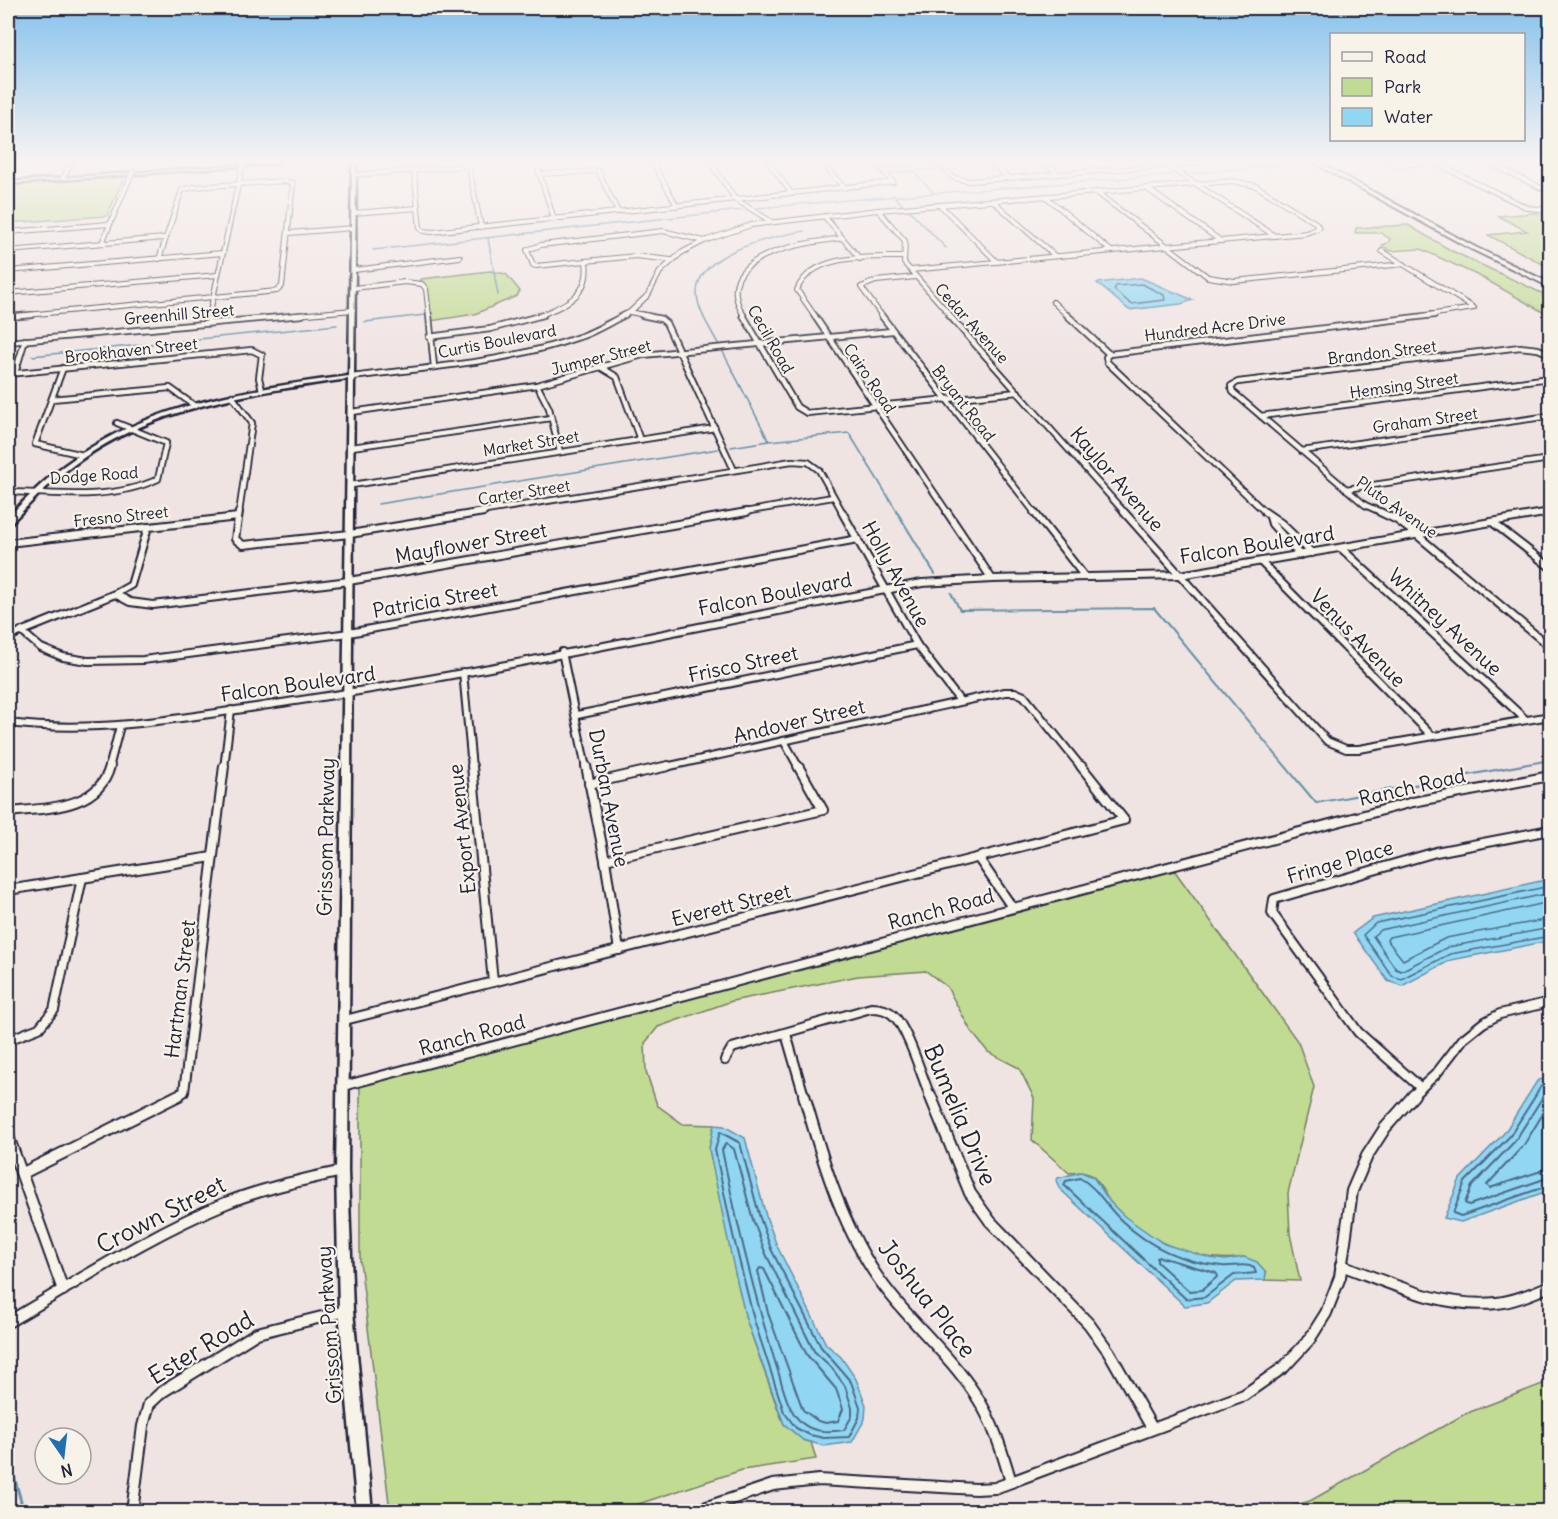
<svg xmlns="http://www.w3.org/2000/svg" width="1558" height="1519" viewBox="0 0 1558 1519" font-family="Delius,sans-serif">
	<style>
		.built { fill: #e8d2dc }
		.green { fill: #c1db92; stroke: #727e66; stroke-width: 1.5 }
		.water { fill: #91d7f3; stroke: #658fa9; stroke-width: 1.5 }
		.lines { fill: none; stroke-linecap: round; stroke-linejoin: round }
		.shore-far1 { stroke: #4e6a85; stroke-width: 1.5 }
		.shore { stroke: #4e6a85; stroke-width: 2 }
		.stream-far2 { stroke: #658fa9; stroke-width: 1.5 }
		.stream-far1 { stroke: #658fa9; stroke-width: 2 }
		.stream { stroke: #658fa9; stroke-width: 3 }
		.street-far4-casing { stroke: #22223b; stroke-width: 6 }
		.street-far3-casing { stroke: #22223b; stroke-width: 8 }
		.street-far2-casing { stroke: #22223b; stroke-width: 10 }
		.street-far1-casing { stroke: #22223b; stroke-width: 12 }
		.street-casing { stroke: #22223b; stroke-width: 14 }
		.secondary-casing { stroke: #22223b; stroke-width: 5 }
		.highway-casing { stroke: #22223b; stroke-width: 4 }
		.street-far4 { stroke: #f7f3e8; stroke-width: 4 }
		.street-far3 { stroke: #f7f3e8; stroke-width: 4.5 }
		.street-far2 { stroke: #f7f3e8; stroke-width: 6 }
		.street-far1 { stroke: #f7f3e8; stroke-width: 8 }
		.street { stroke: #f7f3e8; stroke-width: 10 }
		.secondary { fill: #f7f3e8; fill-rule: evenodd }
		.highway { fill: #f7f3e8; fill-rule: evenodd }
		.labels { text-anchor: middle; stroke-width: 4.5; stroke-linejoin: round; paint-order: stroke }
		.far-street-label { font-size: 16px; fill: #22223b; stroke: #f7f3e8 }
		.street-label { font-size: 20px; fill: #22223b; stroke: #f7f3e8 }
		.near-street-label { font-size: 24px; fill: #22223b; stroke: #f7f3e8 }
	</style>
	<rect width="100%" height="100%" fill="#f0e4e3"/>
	<filter id="ink" filterUnits="userSpaceOnUse"><feTurbulence type="fractalNoise" baseFrequency=".0167" numOctaves="2"/><feDisplacementMap in="SourceGraphic" scale="12" xChannelSelector="R" yChannelSelector="G"/><feConvolveMatrix kernelMatrix="1 2 1 2 8 2 1 2 1" color-interpolation-filters="sRGB"/></filter>
	<g filter="url(#ink)">
		<polygon class="built" points="73,163 152,163 150,169 67,175"/>
		<g class="green">
			<polygon points="125,175 107,216 8,223 8,183"/>
			<polygon points="1534,213 1550,215 1550,268 1488,235 1527,231 1498,216"/>
			<polygon points="1408,225 1452,251 1550,297 1550,316 1483,278 1421,249 1390,251 1382,245 1388,243 1390,239 1381,233 1355,233 1356,228"/>
			<polygon points="490,271 506,274 520,291 517,296 475,314 431,321 428,289 420,283 421,279"/>
			<path d="M1169,863L1298,1042L1314,1087L1288,1193L1290,1234L1300,1281L1265,1280L1266,1272L1244,1257C1196,1265 1142,1239 1111,1203C1104,1195 1100,1181 1092,1176C1085,1171 1077,1172 1069,1173L1032,1140L1034,1098L1019,1068L988,1052L971,1031L947,987L926,971L858,976L732,1001L658,1027L645,1043L646,1071L657,1105L683,1124L714,1125L709,1149L746,1319L777,1407L784,1424L803,1440L811,1442L816,1459L742,1470L617,1511H390L360,1261V1082L840,960Z"/>
			<polygon points="1550,1381 1550,1511 1274,1511 1310,1501 1465,1414"/>
		</g>
		<g class="water">
			<polygon points="1141,278 1193,300 1181,304 1129,310 1097,283"/>
			<polygon points="1550,879 1550,941 1451,960 1402,986 1388,981 1353,933 1373,918"/>
			<polygon points="1550,1076 1550,1190 1461,1222 1444,1218 1460,1179 1505,1132 1537,1081"/>
			<polygon points="714,1125 724,1126 745,1138 766,1216 777,1246 826,1344 841,1357 856,1379 866,1405 865,1419 852,1442 824,1446 803,1440 784,1424 746,1319 733,1264 709,1149"/>
			<polygon points="1081,1172 1093,1177 1110,1202 1124,1216 1164,1244 1210,1258 1225,1260 1244,1257 1257,1262 1266,1272 1265,1280 1236,1281 1207,1303 1185,1306 1059,1188 1056,1180 1058,1178"/>
		</g>
		<g class="lines">
			<g class="shore-far1">
				<polygon points="1142,284 1164,295 1165,300 1131,304 1114,290 1116,286"/>
				<polyline points="1550,886 1376,923 1363,935 1392,976 1401,979 1450,954 1550,936"/>
				<polyline points="1550,893 1380,930 1373,936 1396,969 1401,971 1448,947 1550,928"/>
				<polyline points="1550,902 1389,937 1387,940 1403,960 1446,938 1550,919"/>
				<polyline points="1535,1096 1541,1086 1550,1083"/>
				<polyline points="1543,1096 1550,1091"/>
			</g>
			<g class="shore">
				<polyline points="1536,1095 1510,1136 1465,1182 1453,1213 1461,1216 1550,1185"/>
				<polyline points="1544,1095 1515,1141 1472,1186 1465,1203 1469,1205 1550,1177"/>
				<polyline points="1550,1102 1524,1145 1487,1185 1490,1188 1550,1168"/>
				<polygon points="720,1132 740,1143 760,1218 771,1249 821,1347 851,1382 860,1407 859,1418 849,1437 824,1438 810,1435 796,1428 784,1412 754,1320 733,1235 715,1150"/>
				<path d="M726,1143L734,1149L753,1220L765,1252L814,1351L831,1367L845,1386L852,1408V1416L844,1430C829,1432 812,1433 801,1422C786,1408 783,1386 777,1368C754,1296 737,1224 722,1150Z"/>
				<path d="M1080,1178C1098,1188 1107,1208 1122,1221C1149,1247 1184,1263 1222,1266C1231,1267 1240,1264 1250,1266L1254,1268L1256,1273L1234,1275L1205,1297L1186,1299L1064,1185L1066,1181Z"/>
				<polygon points="1160,1257 1216,1273 1218,1276 1202,1290 1189,1291 1157,1262 1157,1258"/>
				<polygon points="760,1268 764,1269 807,1355 836,1389 843,1409 838,1421 826,1423 818,1421 803,1410 768,1313 758,1271"/>
			</g>
			<g class="stream-far2">
				<polyline points="905,163 910,167"/>
				<polyline points="913,171 933,192"/>
				<polyline points="1184,174 1293,164"/>
				<polyline points="893,195 905,207"/>
				<path d="M757,208C897,195 1038,186 1178,174"/>
				<polyline points="908,209 946,248"/>
				<polyline points="488,238 498,295"/>
				<polyline points="373,250 742,210"/>
				<polyline points="365,322 425,315"/>
				<path d="M719,345C711,330 698,312 697,294C696,252 772,237 804,231"/>
				<polyline points="723,352 769,441 849,433 898,513"/>
				<polyline points="32,356 337,325"/>
				<polyline points="8,358 11,358"/>
				<polyline points="731,447 769,441"/>
				<polyline points="378,504 718,449"/>
			</g>
			<g class="stream-far1">
				<polyline points="897,512 935,574"/>
				<polyline points="951,593 960,610 1154,608 1316,803 1550,760"/>
			</g>
			<polyline class="stream" points="8,1456 21,1501 19,1512"/>
			<defs>
				<g id="street-far4">
					<polyline points="468,163 481,227"/>
					<polyline points="536,163 554,219"/>
					<polyline points="653,163 677,206"/>
					<polyline points="711,163 735,199 772,222"/>
					<polyline points="769,163 792,194"/>
					<polyline points="822,163 844,188"/>
					<polyline points="937,163 954,178 970,181 1198,163"/>
					<polyline points="991,163 1009,178"/>
					<polyline points="1044,163 1059,174"/>
					<polyline points="1384,163 1401,165 1426,163"/>
					<polyline points="1435,163 1528,208 1550,210"/>
					<polyline points="1489,163 1550,192"/>
					<polyline points="1542,163 1550,166"/>
					<polyline points="1167,165 1275,236"/>
					<polyline points="414,170 420,228 423,231 432,232 893,182 876,163"/>
					<polyline points="883,171 941,166"/>
					<polyline points="539,174 598,171 618,212"/>
					<polyline points="354,175 469,166"/>
					<polyline points="63,178 71,163"/>
					<polyline points="1146,188 1221,241"/>
					<polyline points="1096,192 1208,277 1234,281 1404,264"/>
					<polyline points="1045,196 1111,251"/>
					<polyline points="993,201 1055,256"/>
					<polyline points="940,205 997,262"/>
					<polyline points="878,210 905,241 904,263 951,316"/>
					<polyline points="354,213 417,208"/>
					<polyline points="824,216 860,259"/>
					<polyline points="8,232 110,224"/>
					<polyline points="289,233 353,228"/>
					<polyline points="102,243 133,171"/>
					<polyline points="8,251 165,238"/>
					<polyline points="1382,251 1474,308 1422,316"/>
					<polyline points="671,260 636,256 536,266 533,265 527,250 541,245 663,231 704,241"/>
					<polyline points="354,270 460,257"/>
					<polyline points="8,271 223,253"/>
					<polyline points="354,288 405,282 422,284 426,289 429,316"/>
					<polyline points="8,293 218,275"/>
					<polyline points="1053,302 1068,316"/>
					<polyline points="630,312 649,316"/>
					<polyline points="16,316 277,291 282,286 293,183 284,181 194,187 182,190 159,259"/>
					<polyline points="209,316 243,163"/>
					<polyline points="286,316 353,310"/>
					<path d="M539,316C565,305 591,295 586,262"/>
					<polyline points="622,316 630,312 648,295 660,272 681,253 704,241 751,225 878,210 1233,181 1256,186 1316,223 1319,228 1306,233 911,270"/>
					<path d="M744,316C707,255 803,243 843,238"/>
					<path d="M815,316L797,290C812,253 870,257 904,257"/>
					<polyline points="882,316 861,287 876,281 916,277"/>
				</g>
				<g id="street-far3">
					<polyline points="429,315 434,367"/>
					<polyline points="642,315 661,319 666,323 734,470"/>
					<polyline points="743,315 797,407 807,413 1018,392"/>
					<polyline points="814,315 948,513"/>
					<polyline points="881,315 1035,513"/>
					<polyline points="949,315 1125,513"/>
					<polyline points="1067,315 1109,354"/>
					<polyline points="8,317 32,315"/>
					<polyline points="208,323 210,315"/>
					<polyline points="429,337 490,329 543,315"/>
					<polyline points="8,342 302,315"/>
					<polyline points="1109,354 1434,315"/>
					<polyline points="1109,354 1106,357 1107,362 1266,513"/>
					<polyline points="63,368 35,444 83,455"/>
					<polyline points="602,368 617,377 640,440"/>
					<polyline points="15,373 25,340"/>
					<polyline points="8,374 252,350 262,355 259,378 262,390"/>
					<path d="M353,377C429,367 507,363 579,337C595,332 610,322 625,315"/>
					<polyline points="537,385 549,408 560,452"/>
					<polyline points="232,396 252,423 239,513"/>
					<polyline points="52,399 170,388 195,406"/>
					<polyline points="352,412 537,385 643,355 892,331"/>
					<polyline points="1261,416 1550,378"/>
					<polyline points="352,447 551,418"/>
					<polyline points="1302,451 1550,416"/>
					<polyline points="352,485 715,428"/>
					<polyline points="1346,489 1550,459"/>
					<path d="M12,492C59,494 114,500 158,479L166,443L117,423"/>
					<polyline points="474,513 792,461 808,462 819,470 843,513"/>
					<polyline points="738,513 833,497"/>
					<polyline points="1383,513 1365,505 1233,392 1231,386 1238,382 1520,347 1538,349 1550,354"/>
					<polyline points="1542,513 1550,512"/>
				</g>
				<g id="street-far2">
					<polyline points="239,512 235,539 243,545 350,534 484,512"/>
					<polyline points="842,512 917,645 960,701"/>
					<polyline points="947,512 992,579"/>
					<polyline points="1034,512 1085,577"/>
					<polyline points="1124,512 1327,741 1346,749 1359,749 1550,716"/>
					<polyline points="1265,512 1281,523 1312,553"/>
					<polyline points="1380,512 1397,520 1417,535 1550,647"/>
					<polyline points="1270,517 1272,524 1300,555"/>
					<polyline points="1492,522 1550,567"/>
					<polyline points="8,543 238,517"/>
					<polyline points="1341,548 1526,720"/>
					<polyline points="1261,562 1432,736"/>
					<polyline points="115,594 130,602 153,605 349,581 747,512"/>
					<polyline points="21,631 41,648 63,657 88,661 143,660 349,633 858,539"/>
					<polyline points="8,637 115,594 131,585 148,527"/>
					<polyline points="562,652 586,768"/>
					<polyline points="463,672 472,768"/>
					<polyline points="577,715 917,645"/>
					<path d="M8,723C104,735 200,715 295,701C505,670 713,622 922,583L992,579L1180,575L1550,512"/>
					<polyline points="784,741 799,768"/>
					<polyline points="109,768 120,726"/>
					<polyline points="224,768 231,710"/>
					<polyline points="661,768 1005,692 1015,692 1024,696 1082,768"/>
				</g>
				<g id="street-far1">
					<polyline points="472,766 493,982"/>
					<polyline points="586,766 605,860 619,950"/>
					<polyline points="589,784 668,766"/>
					<path d="M8,812C45,808 99,810 110,766"/>
					<polyline points="979,859 1012,907"/>
					<polyline points="605,860 823,810 798,766"/>
					<polyline points="8,890 212,857"/>
					<polyline points="345,1020 1124,820 1081,766"/>
					<polyline points="786,1034 804,1096"/>
					<polyline points="8,1040 39,1028 54,1010 82,878"/>
					<path d="M725,1060L732,1048L871,1008C879,1008 887,1009 893,1015C907,1027 922,1077 930,1096"/>
					<polyline points="343,1086 1413,802 1550,776"/>
					<polyline points="1421,1088 1358,1032 1272,913 1274,899 1436,852 1550,830"/>
					<polyline points="176,1096 184,1092 224,766"/>
					<polyline points="1412,1096 1436,1074 1463,1039 1483,1023 1500,1014 1550,1002"/>
				</g>
				<g id="street">
					<path d="M804,1095C821,1155 839,1218 874,1272C903,1316 946,1350 975,1394C993,1421 1002,1451 1011,1482"/>
					<polyline points="930,1095 970,1193 990,1221 1089,1324 1109,1352 1152,1428"/>
					<polyline points="8,1136 63,1290"/>
					<polyline points="23,1173 179,1095"/>
					<path d="M1341,1265C1390,1283 1443,1309 1497,1303C1515,1301 1533,1293 1550,1286"/>
					<path d="M8,1322C79,1281 150,1234 226,1203C263,1188 304,1180 342,1171"/>
					<polyline points="132,1512 143,1426 149,1404 162,1392 257,1333 346,1311"/>
					<polyline points="692,1512 773,1485 819,1480 976,1489 995,1488 1244,1395 1284,1367 1309,1340 1326,1313 1340,1277 1352,1191 1367,1156 1385,1128 1414,1095"/>
				</g>
				<g id="secondary">
					<polygon points="265,163 278,163 8,184 8,182"/>
					<path d="M352,163H356L354,376L356,377L354,378L348,1171L353,1311L372,1512H357L339,1311L336,1171L348,379C255,392 153,406 75,464C51,481 31,502 11,523H8V517C28,497 48,476 72,460C152,403 254,388 349,376Z"/>
				</g>
				<polygon id="highway" points="1314,163 1320,163 1475,247 1550,283 1550,287 1471,249"/>
			</defs>
			<use href="#street-far4" class="street-far4-casing"/>
			<use href="#street-far3" class="street-far3-casing"/>
			<use href="#street-far2" class="street-far2-casing"/>
			<use href="#street-far1" class="street-far1-casing"/>
			<use href="#street" class="street-casing"/>
			<use href="#secondary" class="secondary-casing"/>
			<use href="#highway" class="highway-casing"/>
			<use href="#street-far4" class="street-far4"/>
			<use href="#street-far3" class="street-far3"/>
			<use href="#street-far2" class="street-far2"/>
			<use href="#street-far1" class="street-far1"/>
			<use href="#street" class="street"/>
			<use href="#secondary" class="secondary"/>
			<use href="#highway" class="highway"/>
		</g>
	</g>
	<linearGradient id="sky" x2="0" y2="1"><stop stop-color="#85c2ec"/><stop offset="0.43" stop-color="#f8f3f2"/><stop offset="1" stop-color="#f8f3f2" stop-opacity="0"/></linearGradient>
	<rect width="1558" height="375" fill="url(#sky)"/>
	<g class="labels">
		<g class="far-street-label">
			<text transform="translate(179 314) rotate(-5)" y="6">Greenhill Street</text>
			<text transform="translate(972 323) rotate(48)" y="6">Cedar Avenue</text>
			<text transform="translate(1215 327) rotate(-7)" y="6">Hundred Acre Drive</text>
			<text transform="translate(771 339) rotate(60)" y="6">Cecil Road</text>
			<text transform="translate(497 341) rotate(-11)" y="6">Curtis Boulevard</text>
			<text transform="translate(131 350) rotate(-6)" y="6">Brookhaven Street</text>
			<text transform="translate(1382 352) rotate(-7)" y="6">Brandon Street</text>
			<text transform="translate(601 357) rotate(-14)" y="6">Jumper Street</text>
			<text transform="translate(870 378) rotate(56)" y="6">Cairo Road</text>
			<text transform="translate(1404 385) rotate(-8)" y="6">Hemsing Street</text>
			<text transform="translate(964 403) rotate(52)" y="6">Bryant Road</text>
			<text transform="translate(1425 420) rotate(-8)" y="6">Graham Street</text>
			<text transform="translate(531 443) rotate(-9)" y="6">Market Street</text>
			<text transform="translate(94 475) rotate(-4)" y="6">Dodge Road</text>
			<text transform="translate(524 492) rotate(-9)" y="6">Carter Street</text>
			<text transform="translate(1397 507) rotate(35)" y="6">Pluto Avenue</text>
			<text transform="translate(121 516) rotate(-6)" y="6">Fresno Street</text>
		</g>
		<g class="street-label">
			<text transform="translate(1117 479) rotate(49)" y="7">Kaylor Avenue</text>
			<text transform="translate(471 543) rotate(-10)" y="7">Mayflower Street</text>
			<text transform="translate(1257 545) rotate(-9)" y="7">Falcon Boulevard</text>
			<text transform="translate(896 574) rotate(61)" y="7">Holly Avenue</text>
			<text transform="translate(775 594) rotate(-11)" y="7">Falcon Boulevard</text>
			<text transform="translate(435 600) rotate(-10)" y="7">Patricia Street</text>
			<text transform="translate(1445 622) rotate(43)" y="7">Whitney Avenue</text>
			<text transform="translate(1358 638) rotate(46)" y="7">Venus Avenue</text>
			<text transform="translate(743 664) rotate(-12)" y="7">Frisco Street</text>
			<text transform="translate(298 684) rotate(-8)" y="7">Falcon Boulevard</text>
			<text transform="translate(799 721) rotate(-13)" y="7">Andover Street</text>
			<text transform="translate(1412 787) rotate(-13)" y="7">Ranch Road</text>
			<text transform="translate(609 798) rotate(79)" y="7">Durban Avenue</text>
			<text transform="translate(462 829) rotate(-96)" y="7">Export Avenue</text>
			<text transform="translate(326 837) rotate(-89)" y="7">Grissom Parkway</text>
			<text transform="translate(1340 862) rotate(-16)" y="7">Fringe Place</text>
			<text transform="translate(731 905) rotate(-14)" y="7">Everett Street</text>
			<text transform="translate(941 909) rotate(-15)" y="7">Ranch Road</text>
			<text transform="translate(180 989) rotate(-83)" y="7">Hartman Street</text>
			<text transform="translate(472 1035) rotate(-15)" y="7">Ranch Road</text>
			<text transform="translate(329 1325) rotate(-94)" y="7">Grissom Parkway</text>
		</g>
		<g class="near-street-label">
			<text transform="translate(960 1115) rotate(67)" y="8">Bumelia Drive</text>
			<text transform="translate(161 1215) rotate(-27)" y="8">Crown Street</text>
			<text transform="translate(927 1299) rotate(52)" y="8">Joshua Place</text>
			<text transform="translate(201 1348) rotate(-31)" y="8">Ester Road</text>
		</g>
	</g>
	<rect width="1558" height="1519" fill="none" stroke="#f7f3e8" stroke-width="30"/>
	<rect x="15" y="15" width="1528" height="1489" fill="none" stroke="#22223b" stroke-width="2" filter="url(#ink)"/>
	<rect x="1330" y="33" width="195" height="108" fill="#f7f3e8" stroke="#a29fa3" stroke-width="1.5"/>
	<rect x="1342" y="52" width="30" height="9" fill="#f7f3e8" stroke="#a29fa3" stroke-width="1.5"/>
	<text x="1384" y="63" font-size="18" fill="#22223b">Road</text>
	<rect x="1342" y="78" width="30" height="18" fill="#c1db92" stroke="#a29fa3" stroke-width="1.5"/>
	<text x="1384" y="93" font-size="18" fill="#22223b">Park</text>
	<rect x="1342" y="108" width="30" height="18" fill="#91d7f3" stroke="#a29fa3" stroke-width="1.5"/>
	<text x="1384" y="123" font-size="18" fill="#22223b">Water</text>
	<g transform="translate(63 1456) rotate(166)"><circle r="28" fill="#f7f3e8" stroke="#a29fa3" stroke-width="1.5"/>
	<path d="M0-4.5L10 22L0 15L-10 22Z" fill="#1f6fb2"/>
	<text y="-9" font-size="16" font-weight="bold" text-anchor="middle" fill="#22223b">N</text>
	</g>
</svg>
